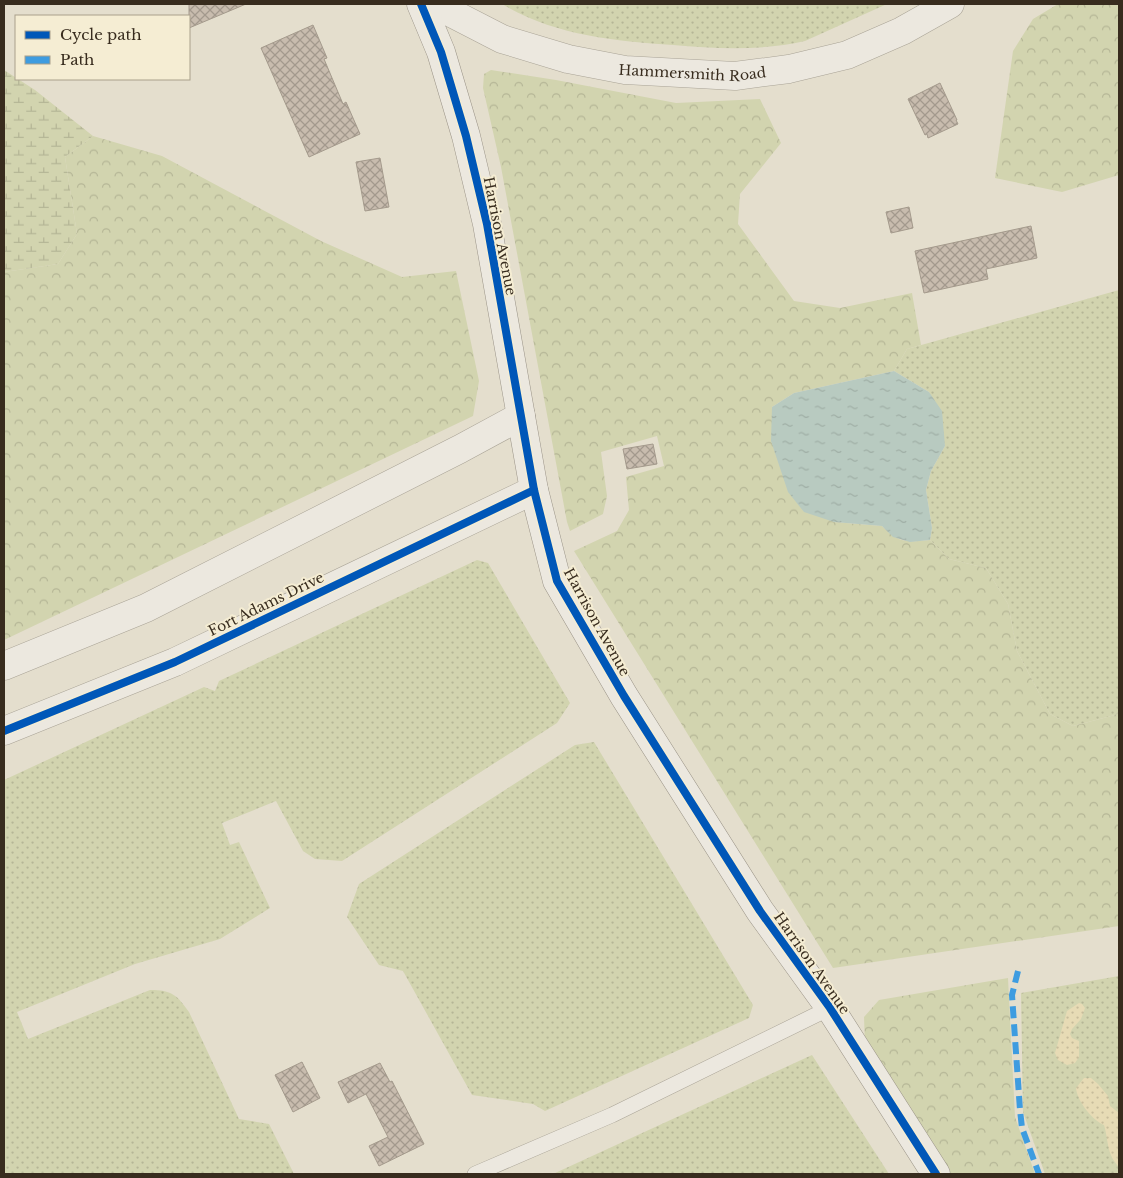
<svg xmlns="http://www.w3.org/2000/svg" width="1123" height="1178" viewBox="0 0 1123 1178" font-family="'Libre Baskerville',serif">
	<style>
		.grass { fill: url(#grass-dots) }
		.forest { fill: url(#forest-crowns) }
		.wetland { fill: url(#wetland-marsh) }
		.sand { fill: url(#sand-dots) }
		.water { fill: url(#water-ripples) }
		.building { fill: url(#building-cross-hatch); stroke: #a49a8c }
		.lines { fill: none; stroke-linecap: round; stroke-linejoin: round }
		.service-casing { stroke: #a9a396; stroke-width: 16 }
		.minor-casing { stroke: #a9a396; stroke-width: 29 }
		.tertiary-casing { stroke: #a9a396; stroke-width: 29 }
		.secondary-casing { stroke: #999286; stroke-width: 29 }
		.service { stroke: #ece8df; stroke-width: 15 }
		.minor { stroke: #ece8df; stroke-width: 28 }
		.tertiary { stroke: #ece8df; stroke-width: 28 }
		.secondary { stroke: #ece8df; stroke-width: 28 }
		.quiet { stroke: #3e9ce0; stroke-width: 6; stroke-dasharray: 12 6; stroke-linecap: butt }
		.cycleway-casing { stroke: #f5edd3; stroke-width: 11 }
		.cycleway { stroke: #0057b8; stroke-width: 8 }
		.labels { text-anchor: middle; stroke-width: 4; stroke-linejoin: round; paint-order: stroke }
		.street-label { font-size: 14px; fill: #382c1e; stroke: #f5edd3 }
	</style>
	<defs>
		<pattern id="grass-dots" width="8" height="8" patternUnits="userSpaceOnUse" patternTransform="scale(1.25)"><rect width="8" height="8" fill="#d2d4af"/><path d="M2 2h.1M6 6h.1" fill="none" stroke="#b5b696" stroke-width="1.8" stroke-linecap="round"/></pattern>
		<pattern id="forest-crowns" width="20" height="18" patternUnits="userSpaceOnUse" patternTransform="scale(1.25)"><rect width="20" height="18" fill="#d2d4af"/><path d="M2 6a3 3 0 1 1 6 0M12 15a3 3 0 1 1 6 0" fill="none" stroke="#b5b696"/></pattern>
		<pattern id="wetland-marsh" width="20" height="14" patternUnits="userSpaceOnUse" patternTransform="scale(1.25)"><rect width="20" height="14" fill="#d2d4af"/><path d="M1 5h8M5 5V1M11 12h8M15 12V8" fill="none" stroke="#b5b696"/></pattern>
		<pattern id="sand-dots" width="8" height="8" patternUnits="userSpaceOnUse" patternTransform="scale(1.25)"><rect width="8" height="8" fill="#e7dbb5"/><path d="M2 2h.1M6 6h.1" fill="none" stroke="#c7bc9b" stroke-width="1.8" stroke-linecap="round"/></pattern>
		<pattern id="water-ripples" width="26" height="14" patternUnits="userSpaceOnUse" patternTransform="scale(1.25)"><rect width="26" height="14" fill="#b8cac0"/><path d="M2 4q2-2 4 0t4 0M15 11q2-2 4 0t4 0" fill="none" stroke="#9faea5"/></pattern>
		<pattern id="building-cross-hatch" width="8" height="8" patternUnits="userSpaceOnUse" patternTransform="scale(1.25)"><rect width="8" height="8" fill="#c8bcae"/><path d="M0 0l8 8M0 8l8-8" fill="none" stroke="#a3998d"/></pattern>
	</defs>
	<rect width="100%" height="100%" fill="#e4decd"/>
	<g class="grass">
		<path d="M502,4H887L805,41C762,51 717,49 673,45C613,41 554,35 502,4Z"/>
		<polygon points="1119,290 1119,711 1115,715 1073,726 1050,714 1017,651 1008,604 986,568 949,559 930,540 932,528 926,490 931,471 945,446 929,392 894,371 907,349"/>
		<path d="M477,560L488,563L570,703L557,723L342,861L315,859L303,851L276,801L222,823L230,845L239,842L270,908L220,939L135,964L17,1012L28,1039L150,990C172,990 177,995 189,1012L239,1119L269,1124L294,1174H4V780L204,687L215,691L219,681Z"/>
		<polygon points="594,742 753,1005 749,1018 545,1111 533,1104 472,1095 403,971 379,965 347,917 359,884 575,745"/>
		<polygon points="1119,976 1119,1174 1045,1174 1023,1112 1021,993"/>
		<polygon points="812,1055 889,1174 553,1174"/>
	</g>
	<g class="forest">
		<polygon points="1058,4 1119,4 1119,175 1062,192 995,178 1013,51 1033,19"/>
		<path d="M491,70L556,80L676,103L760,99L781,143L740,194L738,224L794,301L840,308L912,293L921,345L907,349L894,371L794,393L772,407L834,522L882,526C900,544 906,542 930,540L949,559L986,568L1008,604L1017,651L1050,714L1073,726L1115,715L1119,711V926L833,968L574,551L617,531L629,510L626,477L664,466L657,436L601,452L607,496L603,514L570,531L567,522L501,167L483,88L484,74Z"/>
		<polygon points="93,136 162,156 321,241 402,277 456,271 479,381 473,416 4,640 4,272 58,264 77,234 65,157"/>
		<polygon points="1008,978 1015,1117 1035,1174 951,1174 865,1045 864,1017 879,1000"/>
	</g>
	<polygon class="wetland" points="4,70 35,90 93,136 65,157 77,234 58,264 4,272"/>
	<g class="sand">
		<polygon points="1079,1003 1082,1004 1085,1008 1081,1019 1072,1029 1070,1034 1072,1038 1079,1041 1079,1057 1075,1063 1067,1065 1058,1060 1055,1053 1067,1011"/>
		<path d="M1084,1078H1091L1098,1084L1108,1096L1110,1106L1119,1113V1167C1106,1153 1109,1142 1104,1125C1092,1120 1077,1101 1076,1088Z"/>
	</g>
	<polygon class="water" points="894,371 929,392 942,411 945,446 931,471 926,490 932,528 930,540 910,542 893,537 882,526 834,522 804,512 788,492 771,441 772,407 794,393"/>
	<g class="building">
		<polygon points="189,4 246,4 189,28"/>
		<polygon points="313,25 327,58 324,59 343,104 346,102 360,134 309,157 261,48"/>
		<polygon points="940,83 957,120 956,120 958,124 928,138 927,134 925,135 908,99"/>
		<polygon points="380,158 389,207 365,211 356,162"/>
		<polygon points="909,207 913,228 891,233 886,212"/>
		<polygon points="1031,226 1037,258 986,269 988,279 924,293 915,251"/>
		<polygon points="653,444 657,464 627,469 623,449"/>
		<polygon points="302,1062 320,1098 293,1112 275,1075"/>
		<polygon points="380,1063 390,1082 392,1081 424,1144 379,1166 369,1146 388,1137 366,1094 348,1103 338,1082"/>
	</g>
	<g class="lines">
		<defs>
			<polyline id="service" points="475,1174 612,1115 830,1008"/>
			<g id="minor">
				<polyline points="4,666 146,608 460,449 521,416"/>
				<polyline points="4,731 175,662 534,490"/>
			</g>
			<g id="tertiary">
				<path id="s1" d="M434,4L502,39L568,59L625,70L735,76L789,69L847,55L902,31L950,4"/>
			</g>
			<polyline id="secondary" points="421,4 441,52 466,136 487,224 534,490 557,581 624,696 760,911 830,1008 936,1174"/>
		</defs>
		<use href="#service" class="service-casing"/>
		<use href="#minor" class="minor-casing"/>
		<use href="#tertiary" class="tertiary-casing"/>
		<use href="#secondary" class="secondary-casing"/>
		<use href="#service" class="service"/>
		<use href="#minor" class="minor"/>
		<use href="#tertiary" class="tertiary"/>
		<use href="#secondary" class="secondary"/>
		<polyline class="quiet" points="1018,971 1012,995 1020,1110 1022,1128 1039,1174"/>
		<defs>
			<g id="cycleway">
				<polyline points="421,4 441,52 466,136 487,224 534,490 557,581 624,696 760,911 830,1008 936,1174"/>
				<polyline points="4,731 175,662 534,490"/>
			</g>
		</defs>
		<use href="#cycleway" class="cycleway-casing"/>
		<use href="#cycleway" class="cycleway"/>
	</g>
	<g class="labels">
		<g class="street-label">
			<text dy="5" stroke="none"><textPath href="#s1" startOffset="271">Hammersmith Road</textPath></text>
			<text transform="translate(500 236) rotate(79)" y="5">Harrison Avenue</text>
			<text transform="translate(266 604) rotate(-26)" y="5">Fort Adams Drive</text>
			<text transform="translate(597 622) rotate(61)" y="5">Harrison Avenue</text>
			<text transform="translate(812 963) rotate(55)" y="5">Harrison Avenue</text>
		</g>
	</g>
	<rect width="1123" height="1178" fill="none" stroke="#382c1e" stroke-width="10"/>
	<rect x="15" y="15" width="175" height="65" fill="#f5edd3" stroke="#a9a08b"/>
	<rect x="25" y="31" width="25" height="8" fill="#0057b8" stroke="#a9a08b"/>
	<text x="60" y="40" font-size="15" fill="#382c1e">Cycle path</text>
	<rect x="25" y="56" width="25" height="8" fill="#3e9ce0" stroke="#a9a08b"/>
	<text x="60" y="65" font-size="15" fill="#382c1e">Path</text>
</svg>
